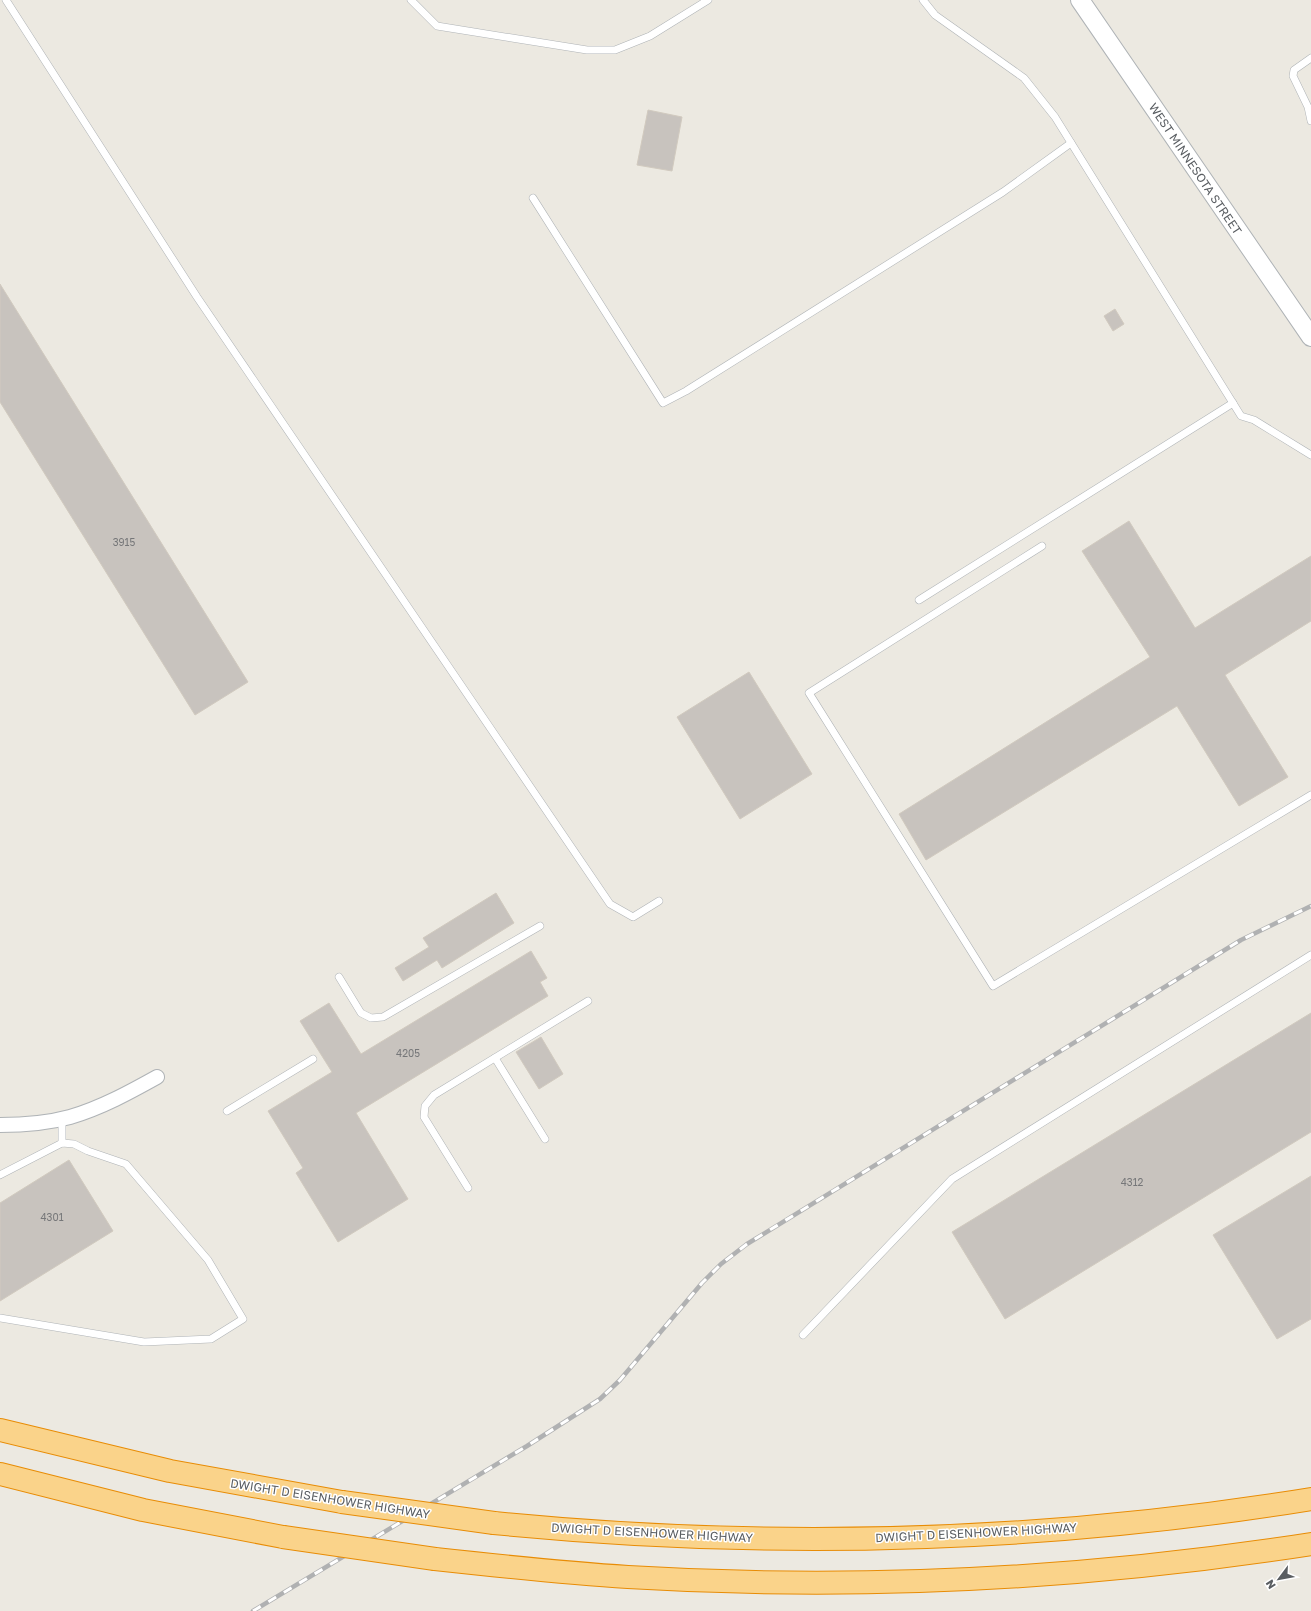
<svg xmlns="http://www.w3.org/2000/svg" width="1311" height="1611" viewBox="0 0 1311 1611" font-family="'Golos Text',sans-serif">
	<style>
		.building { fill: #c8c3be; stroke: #d1cabf }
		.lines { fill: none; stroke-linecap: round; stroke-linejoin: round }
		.service-casing { stroke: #afb3b6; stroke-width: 8 }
		.minor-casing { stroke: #afb3b6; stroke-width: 16 }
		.tertiary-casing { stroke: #afb3b6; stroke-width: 20 }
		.motorway-casing { stroke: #e88c05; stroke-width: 24 }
		.service { stroke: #fff; stroke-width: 7 }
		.minor { stroke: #fff; stroke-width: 14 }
		.tertiary { stroke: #fff; stroke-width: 18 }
		.motorway { stroke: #fad38a; stroke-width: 22 }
		.rail-casing { stroke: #b0b1b2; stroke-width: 4.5 }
		.rail { stroke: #fff; stroke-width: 3; stroke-dasharray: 9; stroke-linecap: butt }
		.motorway-bridge-casing { stroke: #e88c05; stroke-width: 24; stroke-linecap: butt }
		.motorway-bridge { stroke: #fad38a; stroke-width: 22 }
		.labels { text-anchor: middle; stroke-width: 3; stroke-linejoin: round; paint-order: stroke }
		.number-label { font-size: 10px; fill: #767779 }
		.street-label { font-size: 12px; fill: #5a5e62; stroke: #fff }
	</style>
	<rect width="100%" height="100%" fill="#ece9e1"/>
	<g class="building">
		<polygon points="648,110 682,117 672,171 637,165"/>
		<polygon points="0,284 248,682 195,715 0,402"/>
		<polygon points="1115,309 1124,324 1113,331 1104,316"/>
		<polygon points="1129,521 1195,628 1311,556 1311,621 1225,675 1288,777 1239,806 1177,706 926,860 899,814 1150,657 1082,551"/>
		<polygon points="749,672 812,774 740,819 677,717"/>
		<polygon points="496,893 514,923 442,968 437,960 403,981 395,968 429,947 423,938"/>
		<polygon points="531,951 547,978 540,982 548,996 356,1113 408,1199 338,1242 296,1173 303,1168 268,1111 332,1072 300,1021 329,1003 361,1054"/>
		<polygon points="1311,1013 1311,1132 1005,1319 952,1232"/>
		<polygon points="541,1037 563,1074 539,1089 516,1052"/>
		<polygon points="69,1160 113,1231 0,1301 0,1203"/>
		<polygon points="1311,1176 1311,1319 1277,1339 1213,1235"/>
	</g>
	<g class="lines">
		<defs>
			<g id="service">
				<polyline points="6,0 197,297 610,904 633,917 659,901"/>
				<polyline points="411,0 437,26 587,50 615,50 650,36 708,0"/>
				<polyline points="923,0 935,15 1024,78 1055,117 1241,416 1254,420 1311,455"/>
				<polyline points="1311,58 1294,70 1293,76 1308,107 1311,121"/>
				<polyline points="533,198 663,403 686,391 1003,192 1071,143"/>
				<polyline points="1042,546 809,693 993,986 1311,795"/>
				<polyline points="919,600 1233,403"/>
				<polyline points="339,977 361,1013 371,1018 383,1017 540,926"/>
				<polyline points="495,1058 545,1139"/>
				<polyline points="227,1111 313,1059"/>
				<polyline points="62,1118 62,1143"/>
				<polyline points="0,1175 62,1143 74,1144 88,1151 126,1164 208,1260 243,1319 211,1339 144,1342 0,1318"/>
				<polyline points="468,1188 424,1117 425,1106 434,1095 588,1001"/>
				<polyline points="803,1335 952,1179 1311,955"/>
			</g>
			<path id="minor" d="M0,1125C23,1125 48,1123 70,1117C101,1108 130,1092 157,1077"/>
			<polyline id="tertiary" points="1080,0 1311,337"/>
			<g id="motorway">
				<polyline points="0,1430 170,1471 342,1502"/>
				<polyline points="0,1474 143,1510 283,1537"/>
				<path d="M494,1523C766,1550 1041,1543 1311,1499"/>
				<path d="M435,1559C499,1566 564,1573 628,1577C856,1591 1086,1579 1311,1544"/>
			</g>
		</defs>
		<use href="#service" class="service-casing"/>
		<use href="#minor" class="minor-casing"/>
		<use href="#tertiary" class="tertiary-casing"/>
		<use href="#motorway" class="motorway-casing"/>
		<use href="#service" class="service"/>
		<use href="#minor" class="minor"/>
		<use href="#tertiary" class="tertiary"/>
		<use href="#motorway" class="motorway"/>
		<defs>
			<polyline id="rail" points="253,1611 527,1446 600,1399 620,1380 702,1283 721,1264 747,1244 1241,940 1311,906"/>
		</defs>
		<use href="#rail" class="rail-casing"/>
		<use href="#rail" class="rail"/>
		<defs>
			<g id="motorway-bridge">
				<polyline points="342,1502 494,1523"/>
				<polyline points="283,1537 435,1559"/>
			</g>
		</defs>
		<use href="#motorway-bridge" class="motorway-bridge-casing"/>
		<use href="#motorway-bridge" class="motorway-bridge"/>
	</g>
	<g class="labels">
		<g class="number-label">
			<text x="124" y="546">3915</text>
			<text x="408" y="1057">4205</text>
			<text x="1132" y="1186">4312</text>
			<text x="52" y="1221">4301</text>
		</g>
		<g class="street-label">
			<text transform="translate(1195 169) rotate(56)" y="4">WEST MINNESOTA STREET</text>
			<text transform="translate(330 1499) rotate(9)" y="4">DWIGHT D EISENHOWER HIGHWAY</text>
			<text transform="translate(652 1533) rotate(3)" y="4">DWIGHT D EISENHOWER HIGHWAY</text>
			<text transform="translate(976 1533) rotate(-3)" y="4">DWIGHT D EISENHOWER HIGHWAY</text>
		</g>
	</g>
	<g transform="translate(1279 1579) rotate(238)" stroke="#ffffff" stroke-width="3" paint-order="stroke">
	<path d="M0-3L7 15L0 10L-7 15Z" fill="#5a5e62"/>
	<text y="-6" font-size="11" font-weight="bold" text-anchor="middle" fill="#5a5e62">N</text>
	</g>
</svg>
